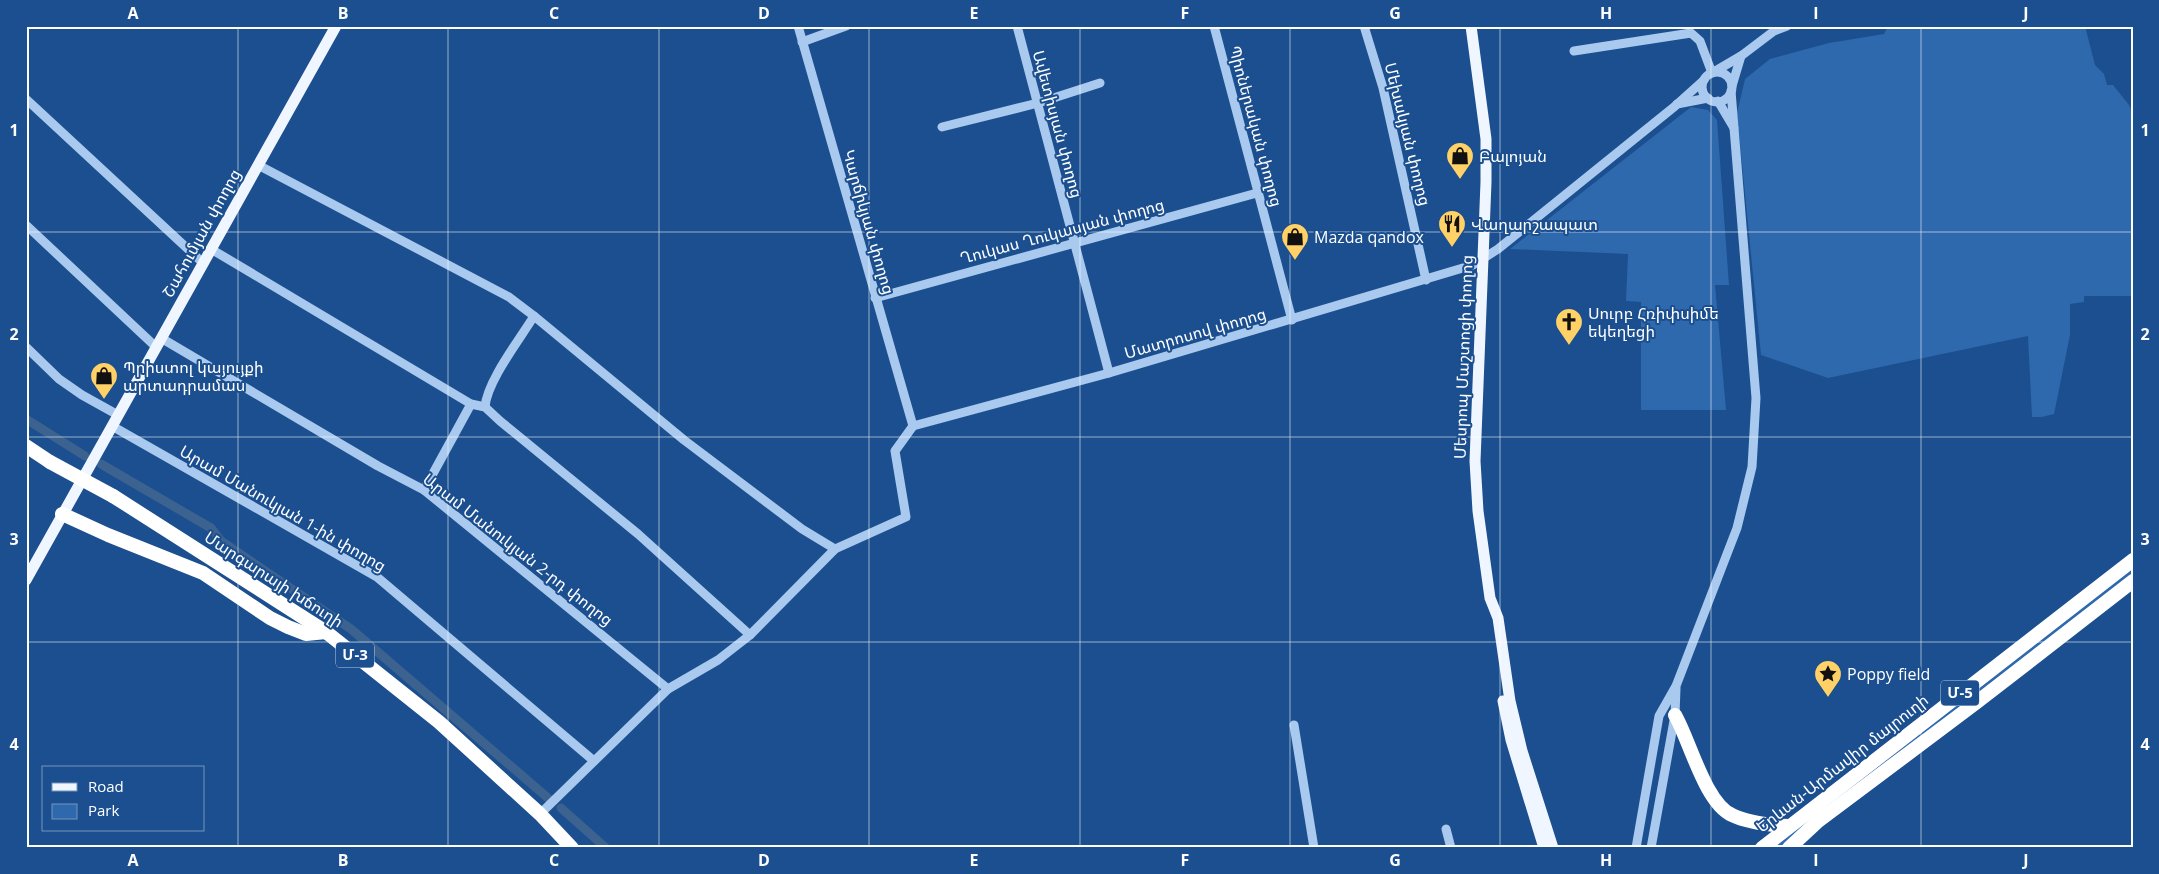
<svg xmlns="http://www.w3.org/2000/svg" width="2159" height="874" viewBox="0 0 2159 874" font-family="'Open Sans','Noto Sans Armenian',sans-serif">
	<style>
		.green { fill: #2e69ad }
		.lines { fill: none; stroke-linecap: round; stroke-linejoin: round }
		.canal { stroke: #3c6290; stroke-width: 9 }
		.minor { stroke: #a9c9ee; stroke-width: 9 }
		.major { stroke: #f0f6ff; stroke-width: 11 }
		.highway { stroke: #fff; stroke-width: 14 }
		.highway-bridge { stroke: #fff; stroke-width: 14 }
		.grid { fill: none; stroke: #fff; stroke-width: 1; stroke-opacity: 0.55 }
		.labels { text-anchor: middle; stroke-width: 4; stroke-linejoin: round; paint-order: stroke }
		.shield { fill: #1b4f8f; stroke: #bbcadd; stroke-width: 1 }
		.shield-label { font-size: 15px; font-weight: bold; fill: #fff }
		.street-label { font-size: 16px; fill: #fff; stroke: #1b4f8f }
		.poi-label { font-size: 16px; fill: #fff; stroke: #1b4f8f; text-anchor: start }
		.neatline { fill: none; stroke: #fff; stroke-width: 2 }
		.grid-label { font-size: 16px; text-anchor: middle; font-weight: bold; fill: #fff }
	</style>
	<rect width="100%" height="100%" fill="#1b4f8f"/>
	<g class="green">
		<polygon points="1888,26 2085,26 2095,65 2104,74 2107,85 2113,85 2129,105 2133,114 2133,296 2084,296 2084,302 2070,304 2070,335 2054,414 2042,417 2032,417 2028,336 1828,378 1761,355 1737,113 1745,79 1770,59 1829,43 1884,34"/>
		<polygon points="1691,107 1708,110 1717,120 1729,285 1715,285 1726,410 1641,410 1641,302 1626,301 1628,254 1510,249"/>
		<polygon points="2133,567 2133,574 1861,784 1786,848 1769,848"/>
	</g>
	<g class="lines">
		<g class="canal">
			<polyline points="26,419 85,456"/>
			<polyline points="101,464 211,528 221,541 351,629 548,798"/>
			<polyline points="561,808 606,848"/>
		</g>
		<g class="minor">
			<polyline points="798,26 913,426"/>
			<polyline points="1017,26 1109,373"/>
			<polyline points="1214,26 1292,320"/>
			<polyline points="1364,26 1383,88 1426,280"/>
			<polyline points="802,42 846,26"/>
			<polyline points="1574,51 1691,33 1700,41 1712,73 1741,56 1774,31 1787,26"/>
			<circle cx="1717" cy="87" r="15"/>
			<polyline points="1732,86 1741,56"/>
			<polyline points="26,99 203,263"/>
			<polyline points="1718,101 1734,128"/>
			<polyline points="1677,104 1708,98"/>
			<polyline points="942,127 1038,103 1100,83"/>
			<polyline points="258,165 509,297 534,316 684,440 802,529 835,549"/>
			<polyline points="26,225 156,347"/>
			<polyline points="211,249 471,404 485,407 500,421 638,534 750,635"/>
			<polyline points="875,298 1257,193"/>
			<polyline points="161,338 378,466 424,490 668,689"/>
			<polyline points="26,347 59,379 82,395 118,415"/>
			<path d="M485,407C487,381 520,339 534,316"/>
			<polyline points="112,426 377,577 594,761"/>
			<polyline points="913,426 1109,373 1473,265 1498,249 1674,107 1704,80"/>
			<polyline points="424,490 471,404"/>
			<polyline points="1294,725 1314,848"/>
			<polyline points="540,814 668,689 718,660 750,635 835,549 906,517 895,451 913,426"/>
			<polyline points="1446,829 1451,848"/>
			<polyline points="1636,848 1659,716 1676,686 1737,528 1752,467 1756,398 1731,91"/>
			<polyline points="1651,848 1675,715 1676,688"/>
		</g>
		<g class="major">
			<polyline points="1471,26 1486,139 1486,182 1475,461 1478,511 1490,598 1498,618 1510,701 1522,751 1553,848"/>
			<polyline points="26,580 336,26"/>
			<polyline points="1503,701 1511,740 1544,848"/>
		</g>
		<g class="highway">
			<polyline points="26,446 50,462"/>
			<polyline points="113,496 326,632 439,722 540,814 572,848"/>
			<polyline points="62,514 108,535 203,573 270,618 288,627 306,634 326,632"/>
			<path d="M1675,715C1690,741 1705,803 1732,815C1748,823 1770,825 1788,826"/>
			<polyline points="1762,848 2133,560"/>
			<polyline points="1789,848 1817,822 1977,702 2133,581"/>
		</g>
		<polyline class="highway-bridge" points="50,462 113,496"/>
	</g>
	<path class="grid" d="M238,26V848M448,26V848M659,26V848M869,26V848M1080,26V848M1290,26V848M1500,26V848M1711,26V848M1921,26V848M26,232H2133M26,437H2133M26,642H2133"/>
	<defs>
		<symbol id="shop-pin" viewBox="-11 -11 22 30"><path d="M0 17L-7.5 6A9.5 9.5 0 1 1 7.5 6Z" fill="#ffd166" stroke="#1b4f8f"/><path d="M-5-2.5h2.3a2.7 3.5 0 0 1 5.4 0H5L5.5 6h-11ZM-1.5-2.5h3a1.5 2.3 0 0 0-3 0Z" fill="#111"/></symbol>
		<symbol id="restaurant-pin" viewBox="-11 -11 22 30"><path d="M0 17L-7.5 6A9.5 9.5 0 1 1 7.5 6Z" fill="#ffd166" stroke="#1b4f8f"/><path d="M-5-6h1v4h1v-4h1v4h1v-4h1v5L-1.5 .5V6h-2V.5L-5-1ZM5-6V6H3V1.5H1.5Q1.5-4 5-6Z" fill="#111"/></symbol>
		<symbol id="church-pin" viewBox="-11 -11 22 30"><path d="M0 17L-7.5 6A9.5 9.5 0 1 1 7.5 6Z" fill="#ffd166" stroke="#1b4f8f"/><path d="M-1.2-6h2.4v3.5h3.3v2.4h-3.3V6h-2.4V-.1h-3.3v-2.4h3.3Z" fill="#111"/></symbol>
		<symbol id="sight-pin" viewBox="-11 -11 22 30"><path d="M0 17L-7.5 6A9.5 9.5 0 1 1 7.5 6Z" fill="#ffd166" stroke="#1b4f8f"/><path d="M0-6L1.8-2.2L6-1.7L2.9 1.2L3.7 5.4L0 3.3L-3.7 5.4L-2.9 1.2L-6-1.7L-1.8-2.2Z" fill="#111"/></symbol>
	</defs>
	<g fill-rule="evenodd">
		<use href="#shop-pin" x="1444" y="140" width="32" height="43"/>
		<use href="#restaurant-pin" x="1436" y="208" width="32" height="43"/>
		<use href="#shop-pin" x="1279" y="221" width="32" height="43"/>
		<use href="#church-pin" x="1553" y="306" width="32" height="43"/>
		<use href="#shop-pin" x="88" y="360" width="32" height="43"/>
		<use href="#sight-pin" x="1812" y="658" width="32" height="43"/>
	</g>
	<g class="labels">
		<g class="shield">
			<rect x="336" y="642.5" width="38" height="25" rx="4"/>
			<rect x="1941" y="680.5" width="38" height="25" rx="4"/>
		</g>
		<g class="shield-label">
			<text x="355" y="660">Մ-3</text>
			<text x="1960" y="698">Մ-5</text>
		</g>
		<g class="street-label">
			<text transform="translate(1058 124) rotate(75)" y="6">Ավետիսյան փողոց</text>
			<text transform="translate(1256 126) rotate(75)" y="6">Պիոներական փողոց</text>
			<text transform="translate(1408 134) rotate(76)" y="6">Մեխակյան փողոց</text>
			<text transform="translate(869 222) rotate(74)" y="6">Կարճիկյան փողոց</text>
			<text transform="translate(1062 231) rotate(-15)" y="6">Ղուկաս Ղուկասյան փողոց</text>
			<text transform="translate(201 233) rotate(-61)" y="6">Շահումյան փողոց</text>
			<text transform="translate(1195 333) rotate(-16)" y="6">Մատրոսով փողոց</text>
			<text transform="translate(1463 357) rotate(-88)" y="6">Մեսրոպ Մաշտոցի փողոց</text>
			<text transform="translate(283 508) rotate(30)" y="6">Արամ Մանուկյան 1-ին փողոց</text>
			<text transform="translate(518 549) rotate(38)" y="6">Արամ Մանուկյան 2-րդ փողոց</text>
			<text transform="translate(274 579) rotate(33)" y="6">Մարգարայի խճուղի</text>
			<text transform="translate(1842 763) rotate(-38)" y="6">Երևան-Արմավիր մայրուղի</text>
		</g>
		<g class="poi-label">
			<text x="1479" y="162">Բալոյան</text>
			<text x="1471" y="230">Վաղարշապատ</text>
			<text x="1314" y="243">Mazda qandox</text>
			<text x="1588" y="319">Սուրբ Հռիփսիմե<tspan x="1588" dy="18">եկեղեցի</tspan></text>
			<text x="123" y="373">Պրիստոլ կայույքի<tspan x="123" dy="18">արտադրամաս</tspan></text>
			<text x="1847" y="680">Poppy field</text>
		</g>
	</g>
	<rect width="2159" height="874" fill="none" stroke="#1b4f8f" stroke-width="55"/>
	<rect x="42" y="766" width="162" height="65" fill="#1b4f8f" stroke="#7695bc"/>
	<rect x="52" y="783" width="25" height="8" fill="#f0f6ff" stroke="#7695bc"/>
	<text x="88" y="792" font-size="15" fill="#ffffff">Road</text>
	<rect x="52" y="804" width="25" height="15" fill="#2e69ad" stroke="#7695bc"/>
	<text x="88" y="816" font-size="15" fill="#ffffff">Park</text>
	<rect x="28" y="28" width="2104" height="818" class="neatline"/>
	<g class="grid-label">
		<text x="133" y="19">A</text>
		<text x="343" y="19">B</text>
		<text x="554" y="19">C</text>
		<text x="764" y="19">D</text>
		<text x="974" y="19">E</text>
		<text x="1185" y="19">F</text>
		<text x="1395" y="19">G</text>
		<text x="1606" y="19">H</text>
		<text x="1816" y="19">I</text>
		<text x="2026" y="19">J</text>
		<text x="14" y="136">1</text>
		<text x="2145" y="136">1</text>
		<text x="14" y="340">2</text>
		<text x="2145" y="340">2</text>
		<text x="14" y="545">3</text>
		<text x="2145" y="545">3</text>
		<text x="14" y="750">4</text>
		<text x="2145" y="750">4</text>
		<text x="133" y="866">A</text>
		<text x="343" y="866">B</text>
		<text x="554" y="866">C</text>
		<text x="764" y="866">D</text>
		<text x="974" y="866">E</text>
		<text x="1185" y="866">F</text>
		<text x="1395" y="866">G</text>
		<text x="1606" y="866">H</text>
		<text x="1816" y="866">I</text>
		<text x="2026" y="866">J</text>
	</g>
</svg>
